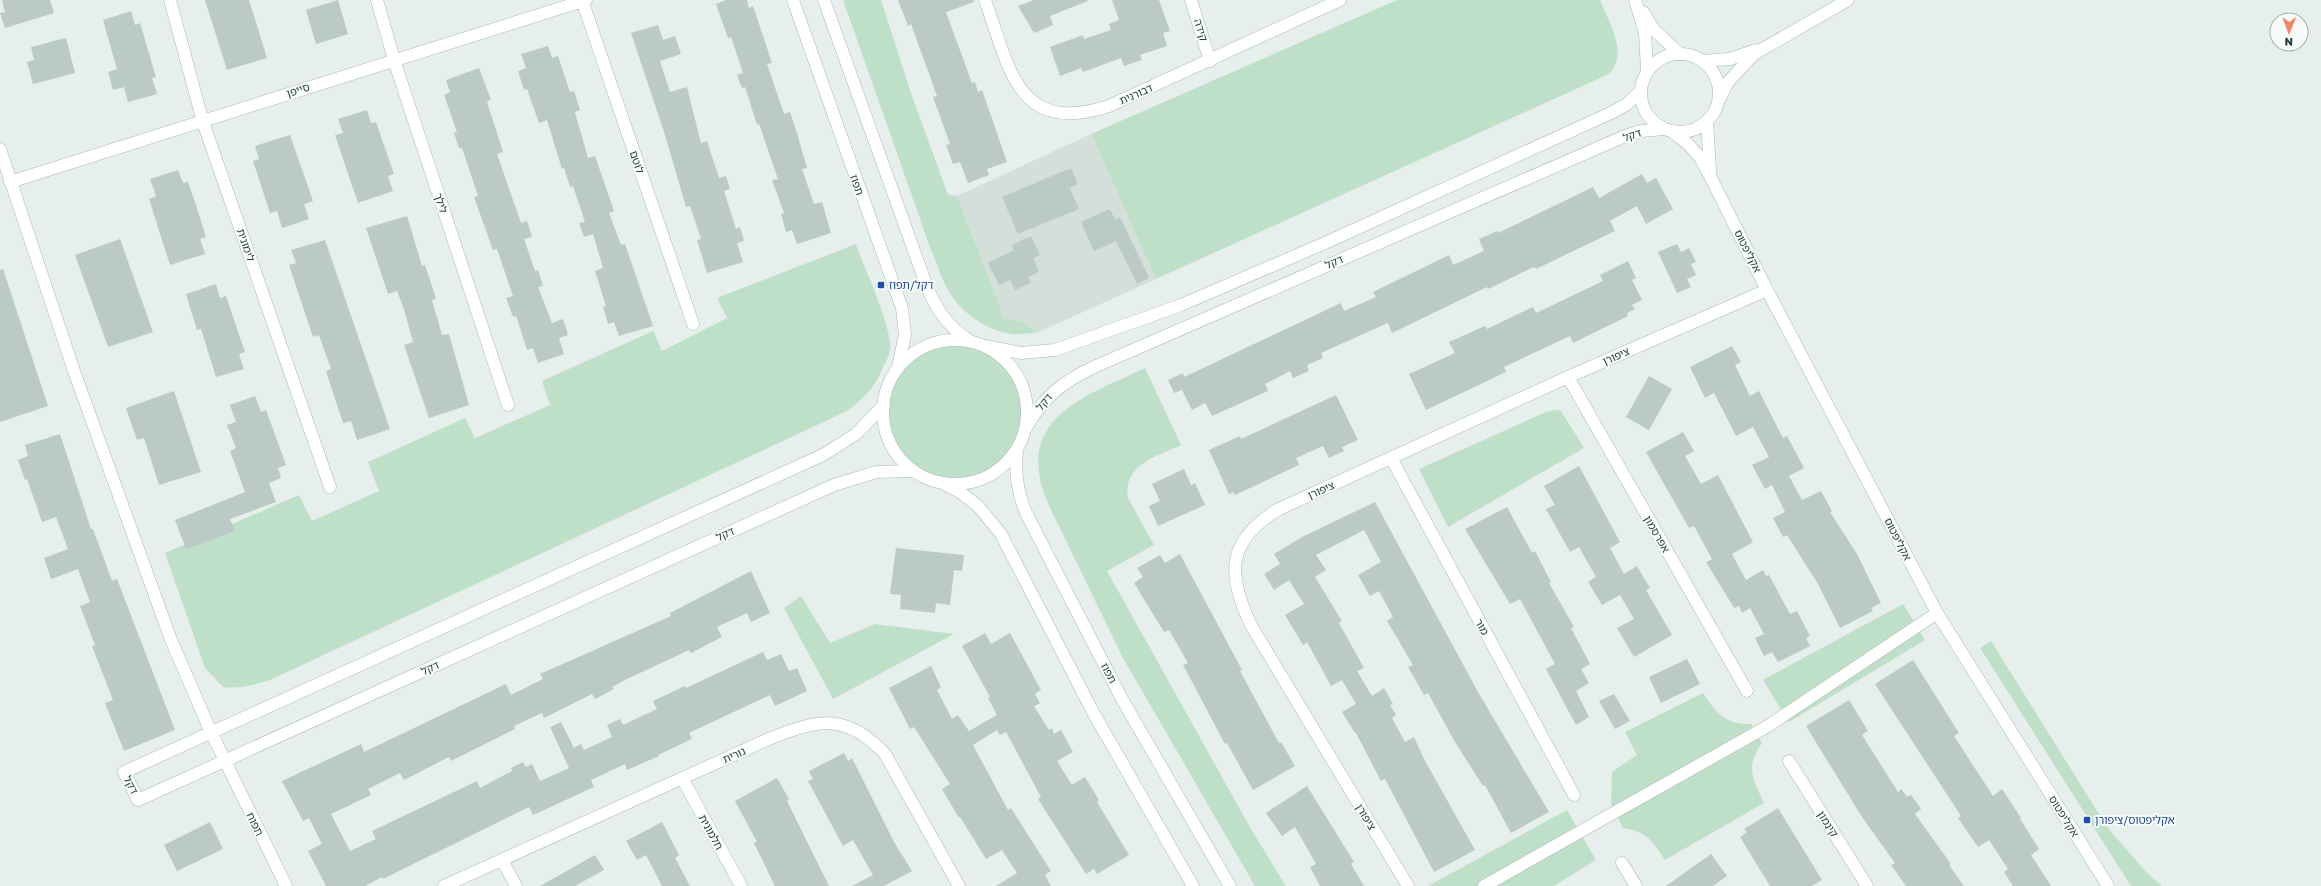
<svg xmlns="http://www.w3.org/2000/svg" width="2321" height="886" viewBox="0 0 2321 886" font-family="'Golos Text','Noto Sans Hebrew',sans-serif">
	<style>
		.built { fill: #d4dfda }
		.green { fill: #bfe0c8 }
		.building { fill: #bbcac4 }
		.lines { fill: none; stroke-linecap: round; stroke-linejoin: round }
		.minor-casing { stroke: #a8b8b2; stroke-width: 13 }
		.minor { stroke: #fff; stroke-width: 12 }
		.transit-dot { fill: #1a4fb4; stroke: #f7fbf9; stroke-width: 1.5 }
		.labels { text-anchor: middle; stroke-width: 4; stroke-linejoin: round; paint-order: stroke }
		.street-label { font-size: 11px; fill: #24423a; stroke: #f7fbf9 }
		.transit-label { font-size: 11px; fill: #164399; stroke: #f7fbf9; text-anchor: start }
	</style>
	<rect width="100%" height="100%" fill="#e6efeb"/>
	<polygon class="built" points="1091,134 1156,279 1039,332 1022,322 1004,317 957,196"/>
	<g class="green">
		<path d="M843,0H881L911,93L948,195L957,196L1004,317L1022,322L1039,332C1031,333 1020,335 1012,334C987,331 960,312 948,290C941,278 937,263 931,250Z"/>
		<path d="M1397,0H1600C1609,23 1629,53 1609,74L1156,279L1091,134Z"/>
		<path d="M856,244C864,268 893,328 890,351C889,356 886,361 884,365C876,386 865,398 847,411L270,680C253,685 240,689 223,687L205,668L165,553L299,495L312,521L379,491L368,462L465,418L475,438L550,405L542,381L653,331L662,351L727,318L717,298Z"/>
		<circle cx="955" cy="412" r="66"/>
		<path d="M1145,368L1181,445C1158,456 1122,465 1128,498L1154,545L1107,571L1251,829L1286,886H1255L1123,658L1052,512C1046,499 1040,486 1039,472C1030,410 1101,390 1145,368Z"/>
		<polygon points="1554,410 1561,411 1584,448 1448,527 1419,469 1546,412"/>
		<polygon points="801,596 830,643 875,624 954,634 833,699 784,608"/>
		<polygon points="1903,604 1925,640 1789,722 1763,680"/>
		<polygon points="1991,641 2107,827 2146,872 2162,886 2131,886 1980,648"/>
		<path d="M1703,693C1715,712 1726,725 1751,724L1762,743C1745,766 1753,780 1764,803L1665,860C1652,841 1648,832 1623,828L1611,804L1612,772L1637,755L1625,732Z"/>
		<polygon points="1567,810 1596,860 1554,886 1428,886"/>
	</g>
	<g class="building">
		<polygon points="2,0 50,0 54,13 5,28 0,13 5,12"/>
		<polygon points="205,0 249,0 267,58 227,70"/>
		<polygon points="338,0 348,34 316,44 306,10"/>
		<polygon points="726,0 747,0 749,8 753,6 772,63 767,64 784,114 790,112 797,133 807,168 802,169 814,204 822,202 831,233 797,244 792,230 786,232 781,214 784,213 772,180 778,179 759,124 757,125 745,87 742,88 737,75 743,73 731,37 728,38 716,4"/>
		<polygon points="898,0 974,0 974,2 946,12 972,83 975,82 978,92 982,90 1007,162 987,169 989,175 968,183 960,162 953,164 946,145 950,144 933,97 937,96 911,24 908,26"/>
		<polygon points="1034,0 1087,0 1088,1 1050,16 1053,25 1034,33 1018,6"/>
		<polygon points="1112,0 1159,0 1170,31 1163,33 1167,46 1140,55 1142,60 1124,66 1121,58 1083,72 1081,68 1060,76 1050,47 1083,35 1084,39 1111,30 1109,24 1119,20"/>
		<polygon points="131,11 135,25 140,23 156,77 152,78 157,94 128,102 124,87 113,90 108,72 117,69 103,20"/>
		<polygon points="658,25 663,40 675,36 681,54 660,61 670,92 687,87 701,143 707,141 719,178 726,176 730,189 724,191 736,229 740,227 744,241 737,243 743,262 707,273 697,240 701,239 690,206 686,207 665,135 631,33"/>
		<polygon points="66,38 75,73 33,84 27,62 34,60 31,47"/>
		<polygon points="548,46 552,58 558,56 570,92 574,91 580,110 575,112 588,158 595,156 614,211 609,213 621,245 625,244 653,326 619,336 614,322 608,324 603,307 606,306 595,271 603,268 593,234 584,237 579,223 585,222 573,186 570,187 564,168 562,169 547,120 539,123 527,89 524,90 518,71 526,68 521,54"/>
		<polygon points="479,68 491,100 487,102 503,152 497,154 521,223 527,221 532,237 524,239 535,271 538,270 543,286 538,287 552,323 563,319 568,335 559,338 564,354 538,363 533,348 527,350 516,316 513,317 506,298 513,296 497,249 493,250 474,197 478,196 462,148 459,148 454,133 457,132 444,95 450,92 446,80"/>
		<polygon points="367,110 371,123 376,122 394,174 388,176 393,191 358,203 335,135 343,133 338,119"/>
		<polygon points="290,135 313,201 304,204 309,219 282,228 277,211 270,213 253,161 259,159 255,146"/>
		<polygon points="1071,168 1078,184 1070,188 1079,209 1018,234 1002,197"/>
		<polygon points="178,170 183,183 188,182 195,202 206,237 200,239 205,254 170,265 149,199 156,196 150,179"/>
		<polygon points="1642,174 1647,183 1656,178 1673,209 1646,224 1637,206 1610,221 1615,231 1536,269 1534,267 1488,289 1487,287 1392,333 1388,323 1321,353 1323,358 1307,365 1309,371 1293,378 1290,371 1265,384 1268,391 1212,416 1205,403 1192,410 1182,390 1174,393 1168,380 1183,373 1184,377 1341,303 1344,311 1376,297 1373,292 1449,255 1453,265 1484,251 1479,239 1497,231 1498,233 1593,187 1599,198"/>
		<polygon points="1110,209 1115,220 1120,217 1149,278 1137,284 1116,241 1094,251 1081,222"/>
		<polygon points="407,216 422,266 425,265 436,299 432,300 442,335 449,334 469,405 429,418 404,345 413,342 404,309 397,291 388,294 366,228"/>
		<polygon points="1031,236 1040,255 1033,258 1039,272 1028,277 1031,283 1015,290 1010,280 999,285 988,263 1014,250 1012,245"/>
		<polygon points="120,239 153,332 108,347 75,255"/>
		<polygon points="325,240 390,429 357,440 351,421 343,423 326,371 331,369 319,335 313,337 289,265 296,263 291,250"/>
		<polygon points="1677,244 1681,252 1689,248 1696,262 1691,264 1696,275 1687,279 1691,287 1677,293 1658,252"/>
		<polygon points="1628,261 1636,278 1632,280 1642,300 1632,305 1635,309 1627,313 1628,316 1573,343 1570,336 1504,367 1506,372 1426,410 1409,374 1455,353 1449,342 1485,326 1487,329 1533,307 1536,313 1603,281 1600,275"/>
		<polygon points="3,269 48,406 0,422 0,270"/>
		<polygon points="216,284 220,298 226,296 245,352 239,354 244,369 216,377 201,329 197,330 186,294"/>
		<polygon points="1732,346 1741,362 1735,365 1750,396 1759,391 1783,438 1787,436 1804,468 1789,476 1802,500 1821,491 1832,511 1830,512 1857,554 1881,603 1871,608 1873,611 1840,628 1818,584 1787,535 1783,537 1773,518 1785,512 1772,485 1765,489 1752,465 1769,457 1753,427 1736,436 1714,393 1705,398 1690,367"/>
		<polygon points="1649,376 1672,389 1649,430 1626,417"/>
		<polygon points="174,391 201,472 159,485 144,438 137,440 126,408"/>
		<polygon points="1336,395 1358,440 1342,447 1344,451 1329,458 1323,446 1296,458 1299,465 1235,495 1233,492 1229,494 1209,450 1240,436 1241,439"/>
		<polygon points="255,396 261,412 266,410 286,465 278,468 281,478 269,483 276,502 230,519 235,531 186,549 175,520 245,492 230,451 236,448 227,425 236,422 230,405"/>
		<polygon points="1683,432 1694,451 1685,456 1701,484 1718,475 1753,542 1732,554 1746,580 1763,570 1766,576 1769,575 1790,614 1797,611 1810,636 1806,638 1810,646 1778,662 1772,652 1764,656 1755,638 1764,634 1750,608 1742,613 1739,606 1734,608 1706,562 1712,559 1694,526 1689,528 1646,452"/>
		<polygon points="60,434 91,529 93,529 112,581 117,579 175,730 124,751 105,703 113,700 92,646 95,645 80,606 90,602 78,569 51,579 44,558 68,549 56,517 42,522 27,479 25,480 18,460 28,456 25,445"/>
		<polygon points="1579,466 1620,542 1610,548 1624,574 1637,566 1650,588 1646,590 1672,635 1634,657 1617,628 1634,619 1620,595 1602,605 1588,582 1596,577 1579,547 1570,552 1546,509 1555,505 1544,486"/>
		<polygon points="1184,469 1191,485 1195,483 1205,505 1158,526 1149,506 1160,501 1152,484"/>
		<polygon points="1375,502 1478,692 1549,812 1511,833 1485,785 1483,786 1455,742 1428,693 1424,695 1408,667 1413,665 1387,621 1393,617 1379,591 1370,596 1358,575 1381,562 1364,530 1316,555 1326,570 1315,577 1342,621 1339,623 1364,668 1357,671 1372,696 1384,688 1393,704 1390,705 1396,715 1392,718 1405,742 1414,737 1424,759 1475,850 1434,872 1385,779 1381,781 1356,733 1355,733 1342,712 1356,704 1342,680 1331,686 1307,642 1303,645 1285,615 1304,604 1289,580 1274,590 1264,574 1280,564 1274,554 1302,537"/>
		<polygon points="1507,507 1532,553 1535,551 1551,582 1549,583 1574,627 1571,628 1590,664 1581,669 1589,683 1576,691 1589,717 1576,725 1546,669 1555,664 1520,599 1510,604 1465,529"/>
		<polygon points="896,548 964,555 962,571 954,570 950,605 936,603 935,613 900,609 901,595 890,594"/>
		<polygon points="1180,554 1242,670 1240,671 1279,743 1281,742 1295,766 1253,790 1227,743 1225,744 1183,665 1188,663 1169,630 1164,632 1134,583 1143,577 1137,568 1160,555 1165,563"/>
		<polygon points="751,571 770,613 751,622 747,613 717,627 722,637 691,653 689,650 625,680 612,687 614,689 595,699 592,694 544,718 542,713 514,726 515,729 451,761 449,757 404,780 400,773 368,789 371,795 331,814 350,851 376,839 372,831 477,781 480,788 512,771 511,768 523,762 526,767 532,764 540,781 569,768 550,727 561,722 574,748 581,744 584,750 612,737 607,725 620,719 623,725 657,709 653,701 685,686 686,688 763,652 767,660 781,654 789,671 797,668 807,691 775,706 770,695 689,733 692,739 658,755 659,756 627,770 625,764 591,780 594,787 533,815 529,807 383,879 382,877 365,886 326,886 308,851 322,844 309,818 303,821 282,781 361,744 364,752 506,684 511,695 543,679 540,674 671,616 670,613"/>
		<polygon points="985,633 991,644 1010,633 1041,690 1035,694 1040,703 1034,706 1049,730 1052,728 1054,734 1061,730 1073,752 1057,761 1072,785 1085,777 1099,800 1097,802 1129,855 1097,874 1094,869 1086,874 1038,799 1041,797 1006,732 1000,735 997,730 973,745 1008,810 1011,808 1051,871 1045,875 1051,886 996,886 1017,873 1002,850 986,859 960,817 959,818 942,789 950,784 914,727 910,729 889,688 931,666 941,687 937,690 952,719 958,715 969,731 997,715 988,698 990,697 962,646"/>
		<polygon points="1687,659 1700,684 1661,703 1649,677"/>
		<polygon points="1913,660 1959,733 1954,736 1993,796 2002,789 2021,818 2020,819 2039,849 2031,855 2051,886 2013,886 2004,872 2008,869 1989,840 1978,847 1958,818 1961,816 1875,684"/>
		<polygon points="1614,694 1630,721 1615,729 1599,701"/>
		<polygon points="1849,700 1868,731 1862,735 1898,792 1901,789 1907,797 1911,795 1921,809 1915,814 1951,864 1949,865 1964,886 1906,886 1891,865 1895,863 1862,817 1806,726"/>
		<polygon points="844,753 848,761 852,758 894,842 912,871 884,886 852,886 873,875 853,840 843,846 808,781 813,779 809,771"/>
		<polygon points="777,778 789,799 787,801 829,886 775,886 754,843 757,842 735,801"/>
		<polygon points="1307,786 1354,862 1351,864 1364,886 1320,886 1310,867 1316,864 1295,827 1282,836 1266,813"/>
		<polygon points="1778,808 1822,880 1812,886 1770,886 1740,837 1747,832 1744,829"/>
		<polygon points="210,822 223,849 177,871 164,845"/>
		<polygon points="662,822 679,855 675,858 690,886 662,886 646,855 637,860 626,841"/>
		<polygon points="1711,854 1727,876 1713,886 1666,886"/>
		<polygon points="595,855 604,870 575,886 540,886"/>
	</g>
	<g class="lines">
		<defs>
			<g id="minor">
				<polyline points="170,0 203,122 330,487"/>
				<polyline points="377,0 395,63 508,405"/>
				<polyline points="582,0 693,324"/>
				<polyline points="793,0 902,308 905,335 898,367"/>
				<path d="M824,0L927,287C937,310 947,326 969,340"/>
				<path d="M985,0C1010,69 1017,136 1109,106L1340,0"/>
				<polyline points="1191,0 1210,61"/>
				<polyline points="1635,0 1645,33 1647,70"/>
				<polyline points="1643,12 1654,30 1680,54"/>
				<circle cx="1680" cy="93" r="39"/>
				<polyline points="1702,61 1730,59 1756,50"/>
				<polyline points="1720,98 1728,82 1754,54 1848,0"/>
				<polyline points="1707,121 1710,171"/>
				<polyline points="1671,131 1687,143 1699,156 1711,178 1767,290 1937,613 2108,886"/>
				<polyline points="0,149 74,371 171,640 211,732 286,886"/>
				<polyline points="10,182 586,0"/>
				<circle cx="955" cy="412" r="72"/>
				<polyline points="985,346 1021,353 1055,350 1181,305 1325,243 1613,112 1627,104 1640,92"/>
				<polyline points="1568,377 1747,691"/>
				<polyline points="884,405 856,434 823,455 124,772 138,800 834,485 876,472 914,471"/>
				<path d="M1026,428C1042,398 1064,381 1094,367L1625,136L1641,131L1664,129"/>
				<path d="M1017,450C1015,473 1017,491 1026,513L1122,699L1230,886"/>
				<polyline points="1391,458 1574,795"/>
				<polyline points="940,482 960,492 978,506 1001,534 1094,714 1193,886"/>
				<polyline points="1789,761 1867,886"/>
				<polyline points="682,778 741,886"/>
				<polyline points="502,860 516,886"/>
				<polyline points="1622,863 1636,886"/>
				<path d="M444,886L771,738C819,719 847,713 885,754L959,886"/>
				<path d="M1408,886L1252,627C1227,576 1225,541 1279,509L1568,377L1767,290"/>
				<polyline points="1484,886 1768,726 1937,613"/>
			</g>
		</defs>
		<use href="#minor" class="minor-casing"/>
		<use href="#minor" class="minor"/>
	</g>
	<g class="transit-dot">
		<rect x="877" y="281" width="8" height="8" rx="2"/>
		<rect x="2083" y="816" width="8" height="8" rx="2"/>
	</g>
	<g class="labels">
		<g class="street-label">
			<text transform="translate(1201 30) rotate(73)" y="4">קידה</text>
			<text transform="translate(298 90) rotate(-18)" y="4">סייפן</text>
			<text transform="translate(1136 94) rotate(-24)" y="4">דבורנית</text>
			<text transform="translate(1632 135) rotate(-18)" y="4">דקל</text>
			<text transform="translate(637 162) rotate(71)" y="4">לוטם</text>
			<text transform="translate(857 185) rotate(70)" y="4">תפוז</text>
			<text transform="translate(441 203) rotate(72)" y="4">לילך</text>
			<text transform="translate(246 245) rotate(71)" y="4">לימונית</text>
			<text transform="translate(1748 251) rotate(63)" y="4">אקליפטוס</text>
			<text transform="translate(1334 262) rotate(-23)" y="4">דקל</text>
			<text transform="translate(1616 356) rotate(-24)" y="4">ציפורן</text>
			<text transform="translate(1044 402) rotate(-49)" y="4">דקל</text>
			<text transform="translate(1321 490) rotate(-24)" y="4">ציפורן</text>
			<text transform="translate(725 534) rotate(-24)" y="4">דקל</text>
			<text transform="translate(1657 534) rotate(60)" y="4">אפרסמון</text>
			<text transform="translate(1898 539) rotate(63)" y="4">אקליפטוס</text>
			<text transform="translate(1482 627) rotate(61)" y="4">מור</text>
			<text transform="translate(430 668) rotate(-24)" y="4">דקל</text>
			<text transform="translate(1109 673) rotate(62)" y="4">תפוז</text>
			<text transform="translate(734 755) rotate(-24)" y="4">נורית</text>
			<text transform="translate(131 785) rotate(63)" y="4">דקל</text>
			<text transform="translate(2064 816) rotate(58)" y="4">אקליפטוס</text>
			<text transform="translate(1366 817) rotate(59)" y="4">ציפורן</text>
			<text transform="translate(255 824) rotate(64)" y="4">תפוח</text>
			<text transform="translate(1828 824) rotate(58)" y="4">קינמון</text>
			<text transform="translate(711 832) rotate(61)" y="4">חלמונית</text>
		</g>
		<g class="transit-label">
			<text x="889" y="289">דקל/תפוז</text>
			<text x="2095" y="824">אקליפטוס/ציפורן</text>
		</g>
	</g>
	<g transform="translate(2289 32) rotate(181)"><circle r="19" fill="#f7fbf9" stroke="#a3b1ad"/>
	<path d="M0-3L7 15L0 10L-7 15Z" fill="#f4845f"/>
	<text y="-6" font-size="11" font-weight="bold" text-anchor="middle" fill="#24423a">N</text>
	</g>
</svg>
